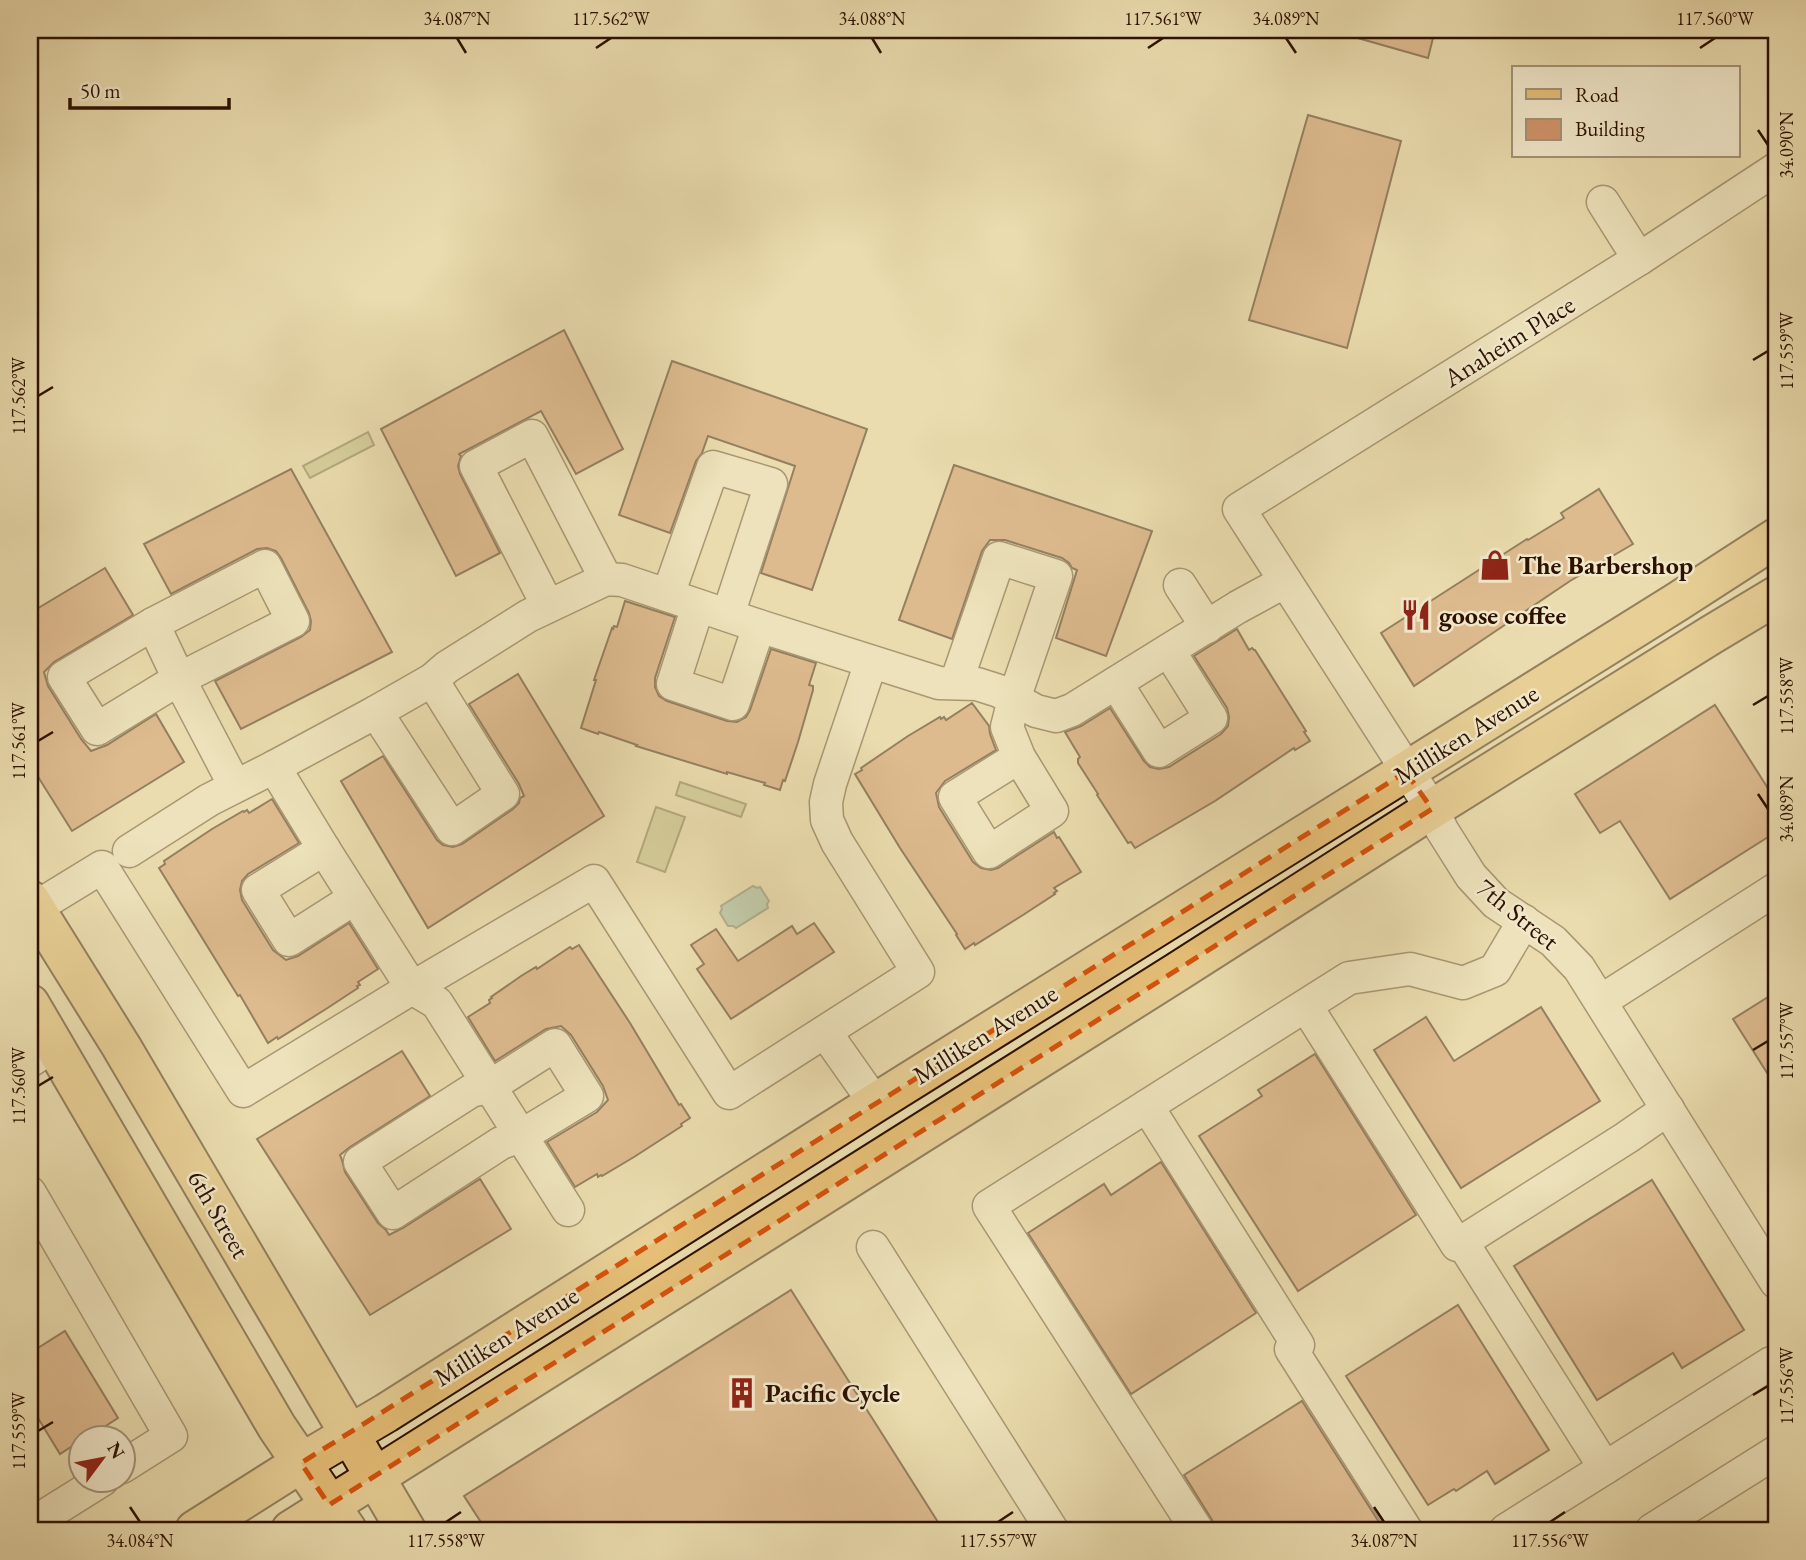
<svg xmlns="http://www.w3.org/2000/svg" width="1806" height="1560" viewBox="0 0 1806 1560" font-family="'EB Garamond',serif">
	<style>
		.green { fill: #bfbe85; stroke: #766842; stroke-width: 2 }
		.water { fill: #98bca8; stroke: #6d7865; stroke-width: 2 }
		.building { fill: #cf9369; stroke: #2d1100; stroke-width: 2 }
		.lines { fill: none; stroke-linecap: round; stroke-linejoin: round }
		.minor-casing { stroke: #5c442c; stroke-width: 35 }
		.major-casing { stroke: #2d1100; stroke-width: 42 }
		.minor { stroke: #f1e8ca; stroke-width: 32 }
		.major { stroke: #e5be77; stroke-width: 38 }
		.marked { fill: none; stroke: #d5520b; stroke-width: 5; stroke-dasharray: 14 9; stroke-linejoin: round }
		.ticks { fill: none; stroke: #2d1100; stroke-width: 2.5 }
		.labels { text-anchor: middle; stroke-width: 5; stroke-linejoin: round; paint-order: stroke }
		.street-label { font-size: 26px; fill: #2d1100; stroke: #f1e8ca }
		.poi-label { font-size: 26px; font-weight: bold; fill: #2d1100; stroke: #f1e8ca; text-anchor: start }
		.neatline { fill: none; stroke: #2d1100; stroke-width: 2.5 }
		.ticks-label { font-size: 18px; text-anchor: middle; fill: #2d1100 }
	</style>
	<rect width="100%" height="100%" fill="#eadcae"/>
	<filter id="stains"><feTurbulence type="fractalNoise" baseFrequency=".00286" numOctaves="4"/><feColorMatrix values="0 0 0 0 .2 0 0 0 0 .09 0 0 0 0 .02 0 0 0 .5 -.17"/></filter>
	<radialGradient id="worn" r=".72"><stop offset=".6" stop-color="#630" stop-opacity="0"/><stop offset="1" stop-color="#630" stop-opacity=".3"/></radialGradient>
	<g class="green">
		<polygon points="368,432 374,445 310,478 303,466"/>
		<polygon points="680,782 746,804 741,817 676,795"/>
		<polygon points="656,807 685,817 665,872 637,862"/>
	</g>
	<polygon class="water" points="753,886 757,888 760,887 769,901 767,904 768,908 736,928 733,926 728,926 720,913 722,909 721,906"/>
	<g class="building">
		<polygon points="1348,30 1435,30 1428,58 1347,35"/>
		<polygon points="1308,115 1401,141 1347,348 1249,320"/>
		<polygon points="564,330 623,449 576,474 541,411 459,454 461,456 458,466 460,474 500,553 456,576 381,429"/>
		<polygon points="672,361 867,429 812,590 761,573 795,466 708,436 702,453 696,461 670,533 619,515"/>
		<polygon points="954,465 1152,531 1106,656 1056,638 1077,570 1072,568 1069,563 1062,558 1005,540 990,540 982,551 952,639 899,620"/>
		<polygon points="291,469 392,652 241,729 215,681 301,637 310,630 311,621 309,613 281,558 276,551 267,548 257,549 171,594 144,544"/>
		<polygon points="1599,489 1633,544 1570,581 1414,686 1381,633 1527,539 1528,540 1564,518 1561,513"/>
		<polygon points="105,568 133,615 54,662 44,672 48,686 81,739 91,751 107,745 156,714 184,762 72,831 30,764 30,613"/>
		<polygon points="625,601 675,617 655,678 655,687 659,696 667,701 727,721 737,722 746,717 750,710 771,649 816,663 809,685 813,686 813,690 798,742 785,781 783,780 780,790 764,785 765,783 727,772 727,774 636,746 637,745 599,732 598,734 581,728 596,680 594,680 612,628 613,629 614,626 617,627"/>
		<polygon points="1237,629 1249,650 1252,648 1254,650 1255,650 1306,731 1304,732 1310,741 1295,750 1294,748 1215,801 1135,848 1131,842 1128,843 1097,795 1098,794 1078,763 1078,759 1080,757 1065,732 1081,726 1110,708 1144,761 1150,767 1159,769 1169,767 1221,734 1228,726 1229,717 1227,708 1194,656"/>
		<polygon points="518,674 604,816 428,928 341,781 383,756 437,840 443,845 453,847 462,844 513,809 519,803 520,798 524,796 519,784 469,704"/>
		<polygon points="972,703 989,726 990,734 996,750 945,781 936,793 939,807 973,862 981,868 991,870 998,868 1054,832 1057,838 1059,837 1081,872 1054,888 1057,891 1054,893 1055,894 1023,915 975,945 974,943 965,949 956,935 957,934 900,848 855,774 862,770 861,768 908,736 940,717 941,719 944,717 946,720"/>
		<polygon points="1715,705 1776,801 1776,832 1670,899 1620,821 1600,833 1575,794"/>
		<polygon points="272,799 299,843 248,874 242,881 240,890 242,900 273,950 286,960 298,956 349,923 378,969 358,982 360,985 357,986 358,988 326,1009 278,1039 277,1037 268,1043 240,995 238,996 159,868 165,864 164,861 212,829 243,811 244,812 247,810 249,813"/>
		<polygon points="814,923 834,952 731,1019 697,969 704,964 691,945 716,929 738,961 792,926 797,934"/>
		<polygon points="579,945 630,1023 679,1105 681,1104 690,1118 681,1124 682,1126 634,1157 602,1176 601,1175 598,1177 597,1174 575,1187 547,1142 597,1112 608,1100 603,1086 571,1035 561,1026 546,1029 495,1061 468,1017 490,1003 489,1000 492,998 491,997 521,976 536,967 537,969 570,947 572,949"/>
		<polygon points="1776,992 1776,1087 1733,1019"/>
		<polygon points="1541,1007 1600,1101 1461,1188 1374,1050 1426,1017 1454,1061"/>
		<polygon points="402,1051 430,1096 350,1147 340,1155 342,1160 345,1172 378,1223 386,1230 389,1235 403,1228 480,1179 511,1229 370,1315 257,1139"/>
		<polygon points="1315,1054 1416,1215 1298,1291 1199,1136 1262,1096 1258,1090"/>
		<polygon points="1161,1162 1256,1313 1131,1394 1028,1233 1104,1184 1111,1195"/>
		<polygon points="1652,1180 1744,1330 1682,1368 1673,1353 1597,1400 1514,1266"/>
		<polygon points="791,1290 943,1530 486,1530 464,1496"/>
		<polygon points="1458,1305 1549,1450 1495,1484 1487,1471 1456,1491 1454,1489 1428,1505 1346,1376"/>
		<polygon points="65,1331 118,1418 87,1438 80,1438 80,1441 60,1454 30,1405 30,1353"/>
		<polygon points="1302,1401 1384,1530 1215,1530 1212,1520 1184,1475"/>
	</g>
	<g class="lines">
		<defs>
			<g id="minor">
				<polyline points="1776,169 1639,259 1239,509 1432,809 1442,830 1471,876 1496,903 1553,941 1579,968 1776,1282"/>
				<polyline points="1603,202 1639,259"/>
				<polygon points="265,566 293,621 179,679 97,729 64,677 153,624"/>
				<polyline points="1180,585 1207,627"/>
				<polyline points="668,595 713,467 771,484 728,615"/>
				<polyline points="548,606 476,466 532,436 606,579"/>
				<polyline points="698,606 673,684 733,704 759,626"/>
				<polyline points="153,624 179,679 235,786"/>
				<polyline points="956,683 999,558 1056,576 1014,699 1007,727 1019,757 1052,811 989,852 955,797 1019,757"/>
				<polyline points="1116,683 1159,751 1211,718 1169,651"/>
				<polyline points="376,712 452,829 503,794 432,680"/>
				<polyline points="274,767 324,849 412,988 437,1003 568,1210"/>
				<polyline points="324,849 258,890 289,940 355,898"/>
				<polyline points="129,851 209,800 274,767 376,712 432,680 447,667 528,616 606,579 622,580 759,626 939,683 977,684 999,691 1036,711 1056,716 1072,710 1238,607 1284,582"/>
				<polyline points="35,908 102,867 243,1091 412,988 594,881 729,1093 918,972 837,842 827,820 826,802 830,784 871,662"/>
				<polyline points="1601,1001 1776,889"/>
				<polyline points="1306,1006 1457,1245"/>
				<polyline points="825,1032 875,1103"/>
				<polygon points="555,1045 587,1096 521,1136 501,1143 393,1213 360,1162 471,1091 489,1087"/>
				<polyline points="30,1061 54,1045"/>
				<polyline points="1147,1106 1298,1345"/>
				<polyline points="30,1193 171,1436 122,1467"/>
				<polyline points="873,1247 1052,1530"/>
				<polyline points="1291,1349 1406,1530"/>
				<polyline points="1605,1468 1771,1363"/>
				<polyline points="30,1525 102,1480"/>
				<polyline points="1197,1530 989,1206 1349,978 1410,969 1463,983 1495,970 1524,921"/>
				<polyline points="1506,1530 1605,1468 1462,1242 1626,1138 1668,1109"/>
				<polyline points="1652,1530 1776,1452"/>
			</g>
			<g id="major">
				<polyline points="30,900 121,1046 406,1530"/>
				<polyline points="30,1004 277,1427 347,1530"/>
				<polyline points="195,1530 301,1463 386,1413 875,1103 1677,602 1776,538"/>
				<polyline points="291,1530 1177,972 1432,809 1711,635 1776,596"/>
			</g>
		</defs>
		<use href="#minor" class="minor-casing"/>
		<use href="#major" class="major-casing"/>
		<use href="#minor" class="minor"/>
		<use href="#major" class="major"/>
	</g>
	<path d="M0 0H1806V1560H0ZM1406,772L1432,809L329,1505L301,1463Z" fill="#eadcae" fill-opacity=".55" fill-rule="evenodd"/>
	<path class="marked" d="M1406,772L1432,809L329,1505L301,1463Z"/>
	<path class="ticks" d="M457,38L466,53M872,38L881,53M1286,38L1296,53M596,48L611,38M1148,48L1163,38M1700,48L1715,38M1758,130L1768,145M1753,360L1768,351M38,396L53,387M1753,705L1768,696M38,741L53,732M1758,794L1768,809M1753,1050L1768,1041M38,1086L53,1077M1753,1395L1768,1386M38,1431L53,1422M130,1507L140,1522M1374,1507L1384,1522M446,1522L461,1512M998,1522L1013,1512M1550,1522L1565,1512"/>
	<defs>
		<symbol id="shop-bare" viewBox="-9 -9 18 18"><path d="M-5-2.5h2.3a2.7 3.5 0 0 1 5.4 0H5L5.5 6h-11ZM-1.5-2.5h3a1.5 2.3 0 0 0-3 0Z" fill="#8f2418" stroke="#f1e8ca" stroke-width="2.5" paint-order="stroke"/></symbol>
		<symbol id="restaurant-bare" viewBox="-9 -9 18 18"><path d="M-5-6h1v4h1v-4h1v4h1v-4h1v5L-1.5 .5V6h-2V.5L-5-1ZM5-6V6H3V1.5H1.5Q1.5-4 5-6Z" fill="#8f2418" stroke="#f1e8ca" stroke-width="2.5" paint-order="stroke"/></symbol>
		<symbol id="building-bare" viewBox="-9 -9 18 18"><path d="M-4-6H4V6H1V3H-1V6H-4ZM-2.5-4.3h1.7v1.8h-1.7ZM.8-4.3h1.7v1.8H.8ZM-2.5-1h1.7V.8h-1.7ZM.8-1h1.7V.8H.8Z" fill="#8f2418" stroke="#f1e8ca" stroke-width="2.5" paint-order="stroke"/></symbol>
	</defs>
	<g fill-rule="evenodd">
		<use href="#shop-bare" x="1473" y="543" width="44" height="44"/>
		<use href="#restaurant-bare" x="1394" y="593" width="44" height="44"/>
		<use href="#building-bare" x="720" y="1371" width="44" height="44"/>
	</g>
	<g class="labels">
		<g class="street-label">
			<text transform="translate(1509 341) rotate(-32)" y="9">Anaheim Place</text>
			<text transform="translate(1466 734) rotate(-32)" y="9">Milliken Avenue</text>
			<text transform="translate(1518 914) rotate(39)" y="9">7th Street</text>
			<text transform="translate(985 1034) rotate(-32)" y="9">Milliken Avenue</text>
			<text transform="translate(219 1214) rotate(60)" y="9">6th Street</text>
			<text transform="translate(506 1336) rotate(-32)" y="9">Milliken Avenue</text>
		</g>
		<g class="poi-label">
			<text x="1518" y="574">The Barbershop</text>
			<text x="1439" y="624">goose coffee</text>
			<text x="765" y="1402">Pacific Cycle</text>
		</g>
	</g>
	<rect width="1806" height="1560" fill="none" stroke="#eadcae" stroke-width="77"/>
	<rect x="1512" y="66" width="228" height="91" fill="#f1e8ca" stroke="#a39279" stroke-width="2"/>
	<rect x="1526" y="89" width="35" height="10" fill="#e5be77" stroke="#a39279" stroke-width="2"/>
	<text x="1575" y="102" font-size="21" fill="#2d1100">Road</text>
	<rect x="1526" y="119" width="35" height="21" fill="#cf9369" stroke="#a39279" stroke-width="2"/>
	<text x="1575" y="136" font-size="21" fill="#2d1100">Building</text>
	<g transform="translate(102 1459) rotate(58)"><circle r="33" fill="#f1e8ca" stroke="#a39279" stroke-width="2"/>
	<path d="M0-5L12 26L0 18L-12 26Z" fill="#8f2418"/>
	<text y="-10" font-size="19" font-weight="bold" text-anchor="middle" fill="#2d1100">N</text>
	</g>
	<path d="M70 98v10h159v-10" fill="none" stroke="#2d1100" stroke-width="3.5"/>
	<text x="80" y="98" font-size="21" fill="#2d1100" stroke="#f1e8ca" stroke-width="5" paint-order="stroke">50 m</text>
	<rect x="38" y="38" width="1730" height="1484" class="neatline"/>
	<g class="ticks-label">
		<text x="457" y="25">34.087°N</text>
		<text x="611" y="25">117.562°W</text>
		<text x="872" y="25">34.088°N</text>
		<text x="1163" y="25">117.561°W</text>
		<text x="1286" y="25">34.089°N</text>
		<text x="1715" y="25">117.560°W</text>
		<text transform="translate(1787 145) rotate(-90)" y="6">34.090°N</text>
		<text transform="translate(1787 351) rotate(-90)" y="6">117.559°W</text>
		<text transform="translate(19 396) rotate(-90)" y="6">117.562°W</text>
		<text transform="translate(1787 696) rotate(-90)" y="6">117.558°W</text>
		<text transform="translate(19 741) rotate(-90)" y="6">117.561°W</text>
		<text transform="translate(1787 809) rotate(-90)" y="6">34.089°N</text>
		<text transform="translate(1787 1041) rotate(-90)" y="6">117.557°W</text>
		<text transform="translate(19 1086) rotate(-90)" y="6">117.560°W</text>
		<text transform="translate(1787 1386) rotate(-90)" y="6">117.556°W</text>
		<text transform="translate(19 1431) rotate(-90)" y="6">117.559°W</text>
		<text x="140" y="1547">34.084°N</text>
		<text x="446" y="1547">117.558°W</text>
		<text x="998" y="1547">117.557°W</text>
		<text x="1384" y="1547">34.087°N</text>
		<text x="1550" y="1547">117.556°W</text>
	</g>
	<rect width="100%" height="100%" filter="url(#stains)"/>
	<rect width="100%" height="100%" fill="url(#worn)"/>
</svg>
